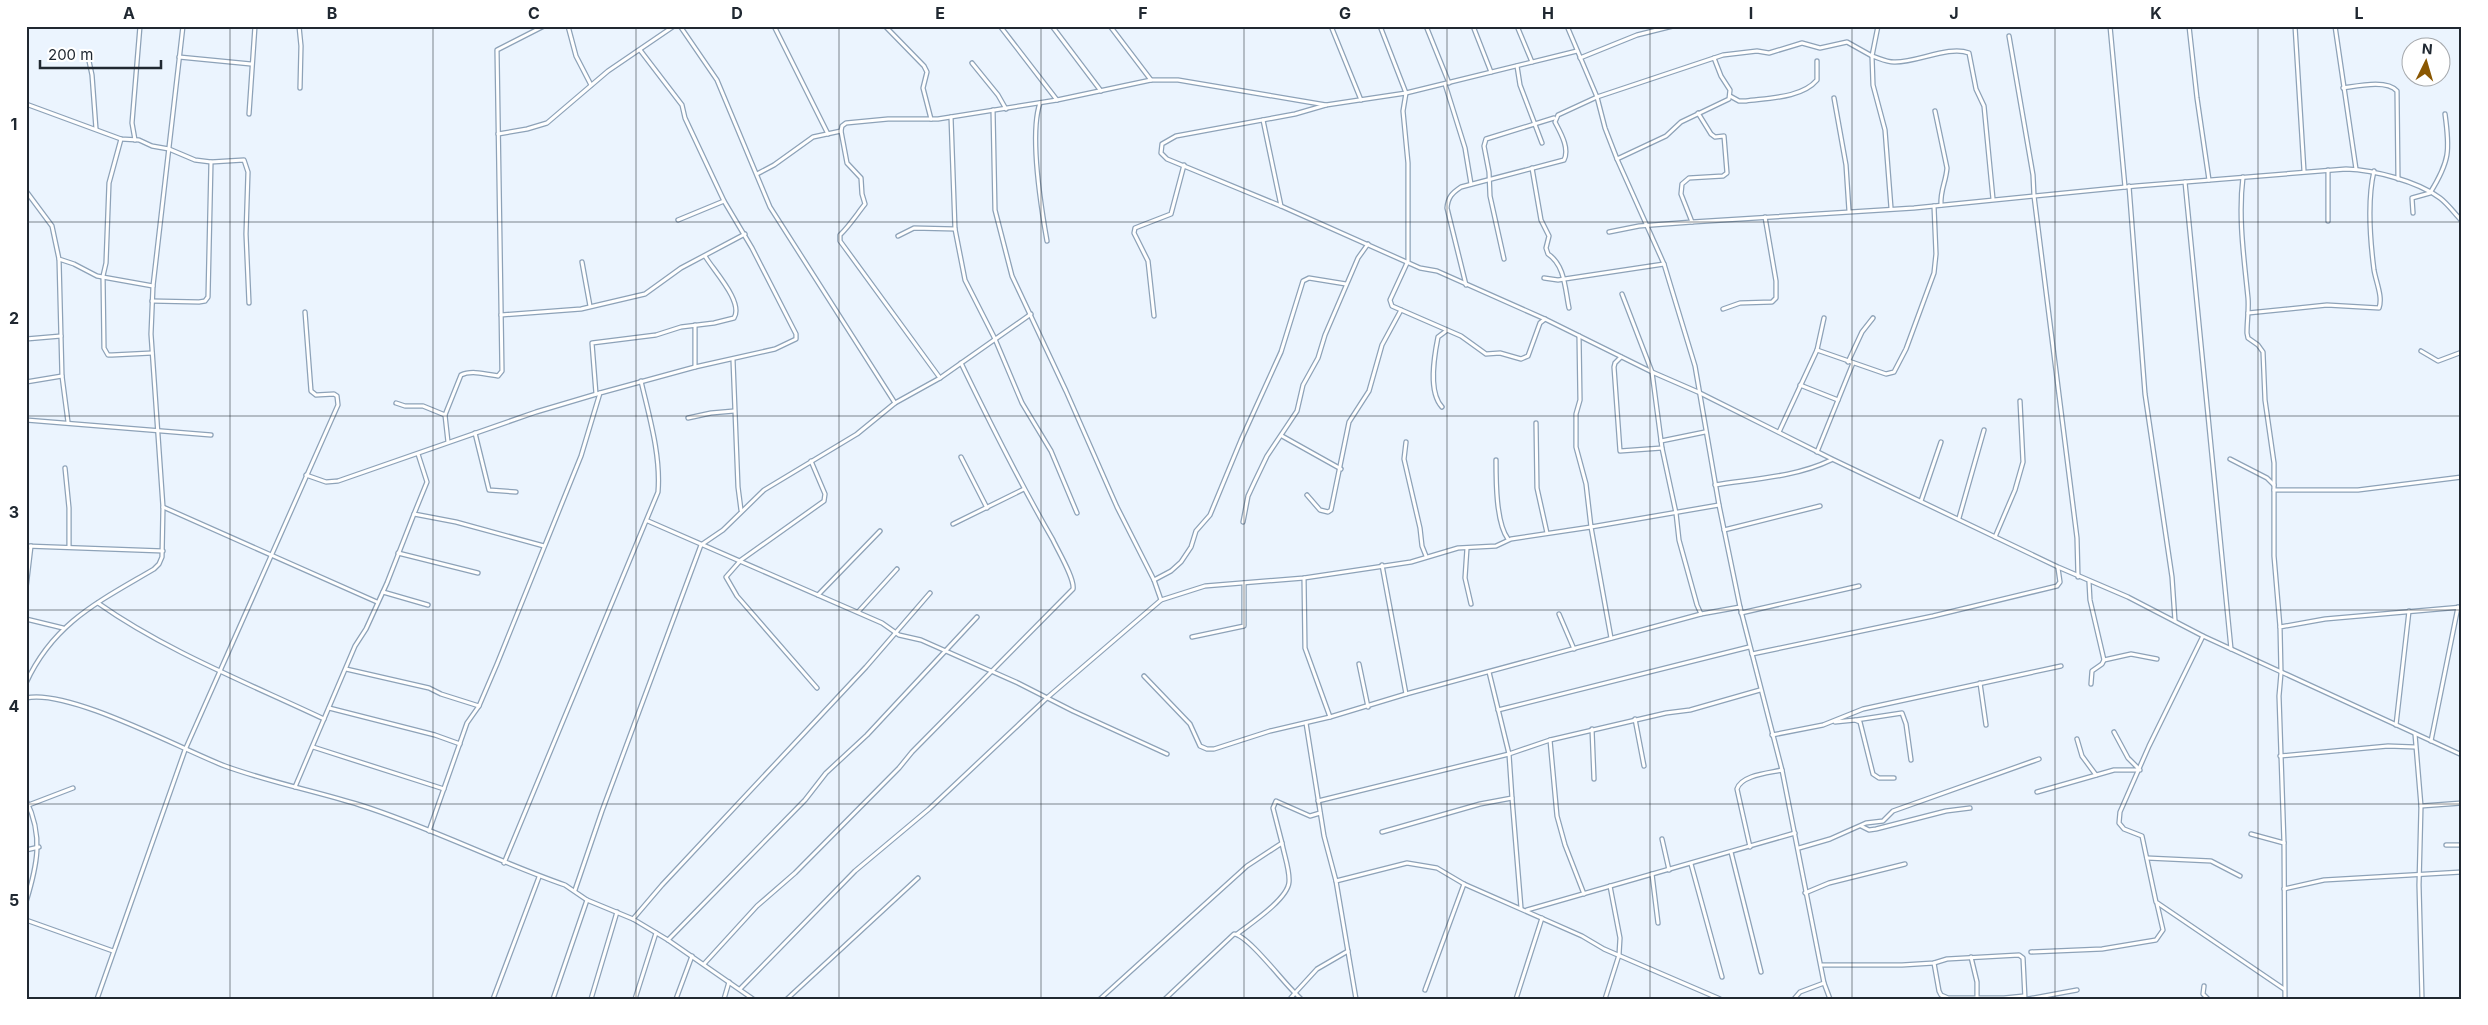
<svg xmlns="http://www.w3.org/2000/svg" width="2488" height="1025" viewBox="0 0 2488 1025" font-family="Inter,sans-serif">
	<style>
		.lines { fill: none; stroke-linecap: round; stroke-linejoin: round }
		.minor-casing { stroke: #8da2b8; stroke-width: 5.5 }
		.minor { stroke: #fff; stroke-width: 3 }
		.grid { fill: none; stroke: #202831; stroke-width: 1; stroke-opacity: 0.55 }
		.neatline { fill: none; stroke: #202831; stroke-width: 2 }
		.grid-label { font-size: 16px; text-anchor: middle; font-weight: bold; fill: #202831 }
	</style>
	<rect width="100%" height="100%" fill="#ebf4fe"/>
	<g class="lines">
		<defs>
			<g id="minor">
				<polyline points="299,26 301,46 300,88"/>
				<polyline points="568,26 576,56 591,85"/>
				<polyline points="680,26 717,80 770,207 895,403"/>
				<polyline points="774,26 828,134"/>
				<polyline points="885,26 924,66 927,72 923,88 931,119"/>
				<polyline points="1000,26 1057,100"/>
				<polyline points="1052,26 1101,91"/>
				<polyline points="1110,26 1151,80"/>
				<polyline points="1331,26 1361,100"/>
				<polyline points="1380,26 1406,93 1403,111 1408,163 1408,261 1390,300 1392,306 1461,336 1486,354 1500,353 1521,359 1528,356 1540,323 1545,319"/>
				<polyline points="1426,26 1449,83"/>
				<polyline points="1473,26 1491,72"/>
				<polyline points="1517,26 1532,62"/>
				<polyline points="1567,26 1597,97 1605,128 1617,159 1664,264 1695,366 1719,505 1740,607 1782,770 1824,983 1830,999"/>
				<path d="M1878,26L1872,56C1879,58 1886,62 1894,62C1916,63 1949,45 1969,53L1976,89L1984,106L1993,199"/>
				<polyline points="2110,26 2125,187"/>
				<polyline points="2189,26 2197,98 2209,180"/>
				<polyline points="2295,26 2304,171"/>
				<polyline points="2335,26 2356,169"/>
				<polyline points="2009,36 2033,175 2034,196 2077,538 2078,577"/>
				<polyline points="179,57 251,64"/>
				<polyline points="1580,58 1637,35 1673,26"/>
				<polyline points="89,61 92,75 96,129"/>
				<polyline points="972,63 998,95 1006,109"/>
				<polyline points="1517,66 1520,85 1542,143"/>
				<polyline points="1445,84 1465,148 1471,184"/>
				<path d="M2343,88C2357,86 2387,79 2397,91L2398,179"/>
				<path d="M1730,96L1739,101H1746C1768,98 1802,98 1817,80V61"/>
				<polyline points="1834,98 1846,165 1849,211"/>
				<path d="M1040,103C1029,135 1041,207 1047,241"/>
				<polyline points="26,104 121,139 139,140 152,146 169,149 195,160 211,162 244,160 248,172 246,234 249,303"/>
				<polyline points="993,110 995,210 1012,276 1066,391 1117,507 1154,580 1161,600"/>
				<path d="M1935,111L1947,168C1946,182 1940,190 1941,205"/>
				<polyline points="249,114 255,26"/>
				<polyline points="951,117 955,229 965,280 995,339 1022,403 1051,451 1077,513"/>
				<polyline points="1263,120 1281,206 1420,268 1437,271 1545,319 1652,372 1698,392 1832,459 2058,567 2128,597 2203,636 2462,755"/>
				<polyline points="498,134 527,129 547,123 608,71 674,26"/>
				<polyline points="121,139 109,183 106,263 103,276 104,348 108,355 112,355 152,353"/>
				<polyline points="135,140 132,123 140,26"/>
				<polyline points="1617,159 1666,136 1681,122 1729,99 1730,90 1721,76 1714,58"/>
				<path d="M1532,168L1541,220L1549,236L1546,248L1548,254C1565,265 1565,289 1569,308"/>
				<polyline points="2328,170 2328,221"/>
				<polyline points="757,174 774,165 813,137 841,131"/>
				<path d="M2243,177C2238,217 2244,258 2248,298C2249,309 2247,321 2247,333L2248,338L2258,345L2263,352L2265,400L2274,463V556L2280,627"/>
				<polyline points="2185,182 2231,649"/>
				<polyline points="2129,186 2145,394 2172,577 2175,621"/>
				<polyline points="26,191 52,226 59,259 74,264 97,276 153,286 183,26"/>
				<polyline points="1281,206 1167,159 1161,153 1162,144 1176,136 1295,114 1326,105 1406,93 1577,51"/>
				<path d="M2413,213L2412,198L2430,193C2450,161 2450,150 2445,114"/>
				<polyline points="678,220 724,201"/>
				<polyline points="1692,222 1681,194 1682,184 1689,178 1723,176 1727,173 1724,136 1715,137 1711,134 1698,113"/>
				<path d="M1609,232L1639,226L1692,222L1914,208L2136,186L2346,169C2374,170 2417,181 2440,198C2448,204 2455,214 2462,221"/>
				<polyline points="898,236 914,228 955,229"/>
				<polyline points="59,259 62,376 68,422"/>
				<polyline points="1504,259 1490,196 1489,172 1484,146 1486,139 1554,118"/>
				<polyline points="582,262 590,306"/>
				<polyline points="1544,278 1558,280 1664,264"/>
				<path d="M1466,285L1447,208C1448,197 1452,193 1461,187L1564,160C1570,148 1560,132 1555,122L1558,115L1597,97L1723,55L1757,51L1769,53L1802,43L1820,48L1847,42L1872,56L1873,85L1885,130L1891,208"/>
				<polyline points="1622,294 1652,372 1662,448 1676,513 1679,540 1697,605 1701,614 1740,607"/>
				<polyline points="152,301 199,302 205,301 208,297 211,162"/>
				<polyline points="1723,309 1740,303 1772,302 1776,298 1776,281 1765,217"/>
				<path d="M2248,313L2327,305L2379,308C2383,297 2376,282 2374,270C2370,239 2367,201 2374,171"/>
				<polyline points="501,315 581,309 645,294 681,268 745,234"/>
				<polyline points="1154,316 1148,261 1134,233 1135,228 1140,226 1171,214 1184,165"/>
				<polyline points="695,325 695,367"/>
				<polyline points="1579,336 1580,400 1576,414 1576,447 1586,484 1591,527 1719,505"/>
				<polyline points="26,339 61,336"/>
				<polyline points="1817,350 1886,374 1894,372 1906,349 1934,273 1936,254 1934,206"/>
				<polyline points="2421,351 2438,361 2462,352"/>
				<polyline points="1621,357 1615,363 1614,367 1620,451 1662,448"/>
				<polyline points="733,360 738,487 741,510"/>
				<polyline points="1848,362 1862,332 1873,318"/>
				<path d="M940,378L840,241V235C850,225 857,214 865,204L862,194L861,178L847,163L841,131L842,126L846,123L888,119H938L1057,100L1151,80H1178L1326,105"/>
				<polyline points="26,382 62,376"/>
				<polyline points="1800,385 1838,400"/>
				<path d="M596,394L592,343L656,335L681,327L714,323L734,318C744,302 713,270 705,256"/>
				<polyline points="396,403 405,406 423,406 445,415"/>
				<path d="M1442,407C1428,392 1434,357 1438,337L1446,331"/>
				<polyline points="688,418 711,413 734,411"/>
				<polyline points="26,420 211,435"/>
				<polyline points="1536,423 1537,488 1547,533"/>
				<polyline points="1779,432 1817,350 1824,318"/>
				<polyline points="475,433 489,490 516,492"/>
				<polyline points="1282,436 1341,469"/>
				<polyline points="1661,441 1705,432"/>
				<path d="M448,442L445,415L461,375C471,370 486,374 498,376L502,371L497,50L544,26"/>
				<polyline points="1406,442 1404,459 1420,528 1422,546 1426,556"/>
				<polyline points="1817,452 1853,363"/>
				<polyline points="418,454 427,482 414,514 456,522 544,546"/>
				<polyline points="961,457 987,508"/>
				<polyline points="2230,459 2267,478 2274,485"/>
				<path d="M1496,460C1496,481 1496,523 1508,539"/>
				<polyline points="811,461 825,494 824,501 741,560 726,577 737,596 817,688"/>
				<polyline points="65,468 69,508 69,547"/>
				<polyline points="306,475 326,482 338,481 536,412 600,393"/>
				<path d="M1715,485C1753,479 1796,477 1831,460"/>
				<polyline points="2274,490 2358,490 2462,477"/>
				<polyline points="1307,495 1320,510 1328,512 1331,510 1349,422 1369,391 1382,345 1401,310"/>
				<polyline points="1921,501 1941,442"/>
				<polyline points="163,507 377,602"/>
				<polyline points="1959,518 1984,430"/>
				<polyline points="648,521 882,623 899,635 921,640 1018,683 1073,711 1167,754"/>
				<polyline points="1243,522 1248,496 1255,481 1267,456 1297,411 1303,385 1318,358 1325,335 1358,258 1368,244"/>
				<polyline points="953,524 1024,489"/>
				<polyline points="1724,530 1820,506"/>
				<polyline points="1995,537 2015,490 2023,462 2020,401"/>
				<polyline points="26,546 163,551"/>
				<polyline points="1467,548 1465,578 1471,604"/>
				<polyline points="398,553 478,573"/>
				<polyline points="1382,565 1406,694"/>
				<polyline points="1304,578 1305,648 1330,717"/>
				<polyline points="1154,580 1171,571 1181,562 1191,547 1196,531 1210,515 1241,440 1281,352 1303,281 1309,278 1346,284"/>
				<polyline points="2089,582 2090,600 2104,660 2102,664 2092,671 2091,684"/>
				<polyline points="26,588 31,546"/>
				<polyline points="383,592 428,605"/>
				<polyline points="818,595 880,531"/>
				<path d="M98,603C166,651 248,683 324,719"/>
				<polyline points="858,612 897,569"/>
				<polyline points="1741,613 1859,586"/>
				<polyline points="1559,614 1574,649"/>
				<polyline points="26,619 63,628"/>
				<polyline points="2203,636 2149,746 2120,812 2119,823 2124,829 2142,836 2156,902 2284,989"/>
				<polyline points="1192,637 1244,626 1244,583"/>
				<polyline points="1752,654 1933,616 2057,586 2060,582 2058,568"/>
				<polyline points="2104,660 2131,654 2157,659"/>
				<polyline points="1359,664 1368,707"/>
				<polyline points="346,669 429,688 441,694 479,706"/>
				<polyline points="1144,676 1190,724 1200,746 1207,749 1214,749 1270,731 1330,717 1406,694 1701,614"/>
				<path d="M26,683C54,622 100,601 154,569L159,564L162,557L163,507L151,334L153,286"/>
				<polyline points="1980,683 1986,725"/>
				<path d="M26,698C68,688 181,749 225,766C269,782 315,791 360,805C430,827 496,861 565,885L587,900L633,919L668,940L753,999"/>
				<polyline points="329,708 435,735 460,744"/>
				<polyline points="1498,710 1749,647"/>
				<polyline points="1635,719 1644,766"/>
				<polyline points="1856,720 1902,713 1906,724 1911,760"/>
				<polyline points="1835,722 1855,720 1860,722 1873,774 1879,778 1894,778"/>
				<polyline points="1306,723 1324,836 1336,881 1356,999"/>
				<polyline points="2396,725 2409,611"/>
				<polyline points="1592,729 1594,779"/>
				<polyline points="2415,734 2421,806 2419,885 2422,999"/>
				<polyline points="1772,735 1823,725 1863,709 2061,666"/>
				<polyline points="2077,739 2082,756 2096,775"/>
				<polyline points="1550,740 1557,816 1565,845 1584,894"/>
				<polyline points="2431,741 2458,607"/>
				<polyline points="313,747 444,789"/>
				<polyline points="2280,756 2388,746 2415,747"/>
				<polyline points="295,787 355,646 366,629 387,583 414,514"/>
				<polyline points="2037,792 2114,770 2140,770 2128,758 2114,732"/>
				<polyline points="1512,798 1521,908"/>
				<path d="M26,800C44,836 37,866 26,902"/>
				<polyline points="1318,801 1509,754 1550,740 1666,713 1690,710 1760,690"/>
				<polyline points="26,806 73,788"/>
				<polyline points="2421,806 2462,803"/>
				<polyline points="1861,826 1869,830 1876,829 1946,811 1970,808"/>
				<polyline points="429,831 467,723 479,706 497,664 581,456 600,393 695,367 775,349 796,339 796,334 752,248 724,201 685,118 682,105 640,50"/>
				<polyline points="1382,832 1480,804 1512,798 1509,754 1489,672"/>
				<polyline points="2251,834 2284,843"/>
				<polyline points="1662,839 1669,870"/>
				<polyline points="2446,845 2462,845"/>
				<path d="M1750,847L1737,789C1741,775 1769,773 1782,770"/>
				<polyline points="1799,848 1830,839 1866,823 1883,821 1893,811 2039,759"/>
				<polyline points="26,850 39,847"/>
				<polyline points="1731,852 1761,972"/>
				<polyline points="2147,858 2211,861 2240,876"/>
				<path d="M504,863L658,492C661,455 649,416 641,381"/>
				<polyline points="1691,864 1722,977"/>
				<polyline points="1652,874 1658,923"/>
				<polyline points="1336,881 1407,863 1437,868 1464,884 1582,936 1604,949 1720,999"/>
				<polyline points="2284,889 2324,880 2462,872"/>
				<polyline points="575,890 602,811 701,545 723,530 764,490 857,434 895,403 940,378 1031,314"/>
				<polyline points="1805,893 1829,883 1905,864"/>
				<polyline points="1527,910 1795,833"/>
				<polyline points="633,919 662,885 866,667 930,593"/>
				<polyline points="26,920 113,951"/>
				<path d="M1237,934C1250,924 1288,899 1289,882C1290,870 1284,855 1282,843"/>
				<polyline points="668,940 805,800 826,773 867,735 977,617"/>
				<polyline points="2031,952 2102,949 2156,940 2163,930 2157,904"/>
				<polyline points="1971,957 1977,982 1977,998"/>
				<polyline points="1934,963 1939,991 1941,995 1948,998 2004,998 2024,996"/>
				<path d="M704,964L757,906L795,873L899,768L912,752L1073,589C1075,579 1058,551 1053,540C1020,483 990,423 961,363"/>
				<polyline points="1822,965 1902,965 1934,963 1947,959 2019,955 2023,958 2025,999"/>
				<polyline points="2204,986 2203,994 2208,999"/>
				<polyline points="740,989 855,871 929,809 1048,697 1161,600 1205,586 1304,578 1411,562 1458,548 1496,546 1511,539 1591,527 1611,638"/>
				<polyline points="1425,990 1464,884"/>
				<polyline points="97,999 185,750 338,405 337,396 334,394 316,395 311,391 305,312"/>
				<polyline points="493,999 539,877"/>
				<polyline points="553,999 587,900"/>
				<polyline points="591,999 617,912"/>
				<polyline points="635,999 656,933"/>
				<polyline points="676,999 692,956"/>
				<polyline points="724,999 729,982"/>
				<polyline points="787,999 918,878"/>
				<polyline points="1100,999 1247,866 1282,843 1273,808 1276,801 1310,816 1320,813"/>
				<path d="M1165,999L1234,934C1248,935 1283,982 1295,993L1317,969L1348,951"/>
				<polyline points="1290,999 1295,993 1301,999"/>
				<polyline points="1516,999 1542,918"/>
				<polyline points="1605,999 1619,955 1620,938 1610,886"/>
				<polyline points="1794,999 1800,992 1824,983"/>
				<polyline points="2028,999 2077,990"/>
				<polyline points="2285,999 2284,843 2279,696 2281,673 2280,627 2325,619 2462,607"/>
			</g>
		</defs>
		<use href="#minor" class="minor-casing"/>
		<use href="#minor" class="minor"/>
	</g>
	<path class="grid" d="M230,26V999M433,26V999M636,26V999M839,26V999M1041,26V999M1244,26V999M1447,26V999M1650,26V999M1852,26V999M2055,26V999M2258,26V999M26,222H2462M26,416H2462M26,610H2462M26,804H2462"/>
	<rect width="2488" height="1025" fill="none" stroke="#ffffff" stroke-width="55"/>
	<g transform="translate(2426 62) rotate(5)"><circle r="24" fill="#ffffff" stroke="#a6a9ad"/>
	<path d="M0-4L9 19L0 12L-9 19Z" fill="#8a5702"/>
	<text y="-8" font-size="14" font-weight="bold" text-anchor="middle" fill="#202831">N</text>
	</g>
	<path d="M40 60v8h121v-8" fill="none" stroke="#202831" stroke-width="2.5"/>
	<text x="48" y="60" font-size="15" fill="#202831" stroke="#ffffff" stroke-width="4" paint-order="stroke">200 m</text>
	<rect x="28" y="28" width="2432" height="970" class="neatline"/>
	<g class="grid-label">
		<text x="129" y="19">A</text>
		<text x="332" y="19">B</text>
		<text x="534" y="19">C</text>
		<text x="737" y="19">D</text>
		<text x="940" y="19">E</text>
		<text x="1143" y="19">F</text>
		<text x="1345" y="19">G</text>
		<text x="1548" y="19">H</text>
		<text x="1751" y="19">I</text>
		<text x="1954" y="19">J</text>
		<text x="2156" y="19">K</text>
		<text x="2359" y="19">L</text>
		<text x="14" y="130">1</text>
		<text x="14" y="324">2</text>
		<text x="14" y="518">3</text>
		<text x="14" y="712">4</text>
		<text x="14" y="906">5</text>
	</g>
</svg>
